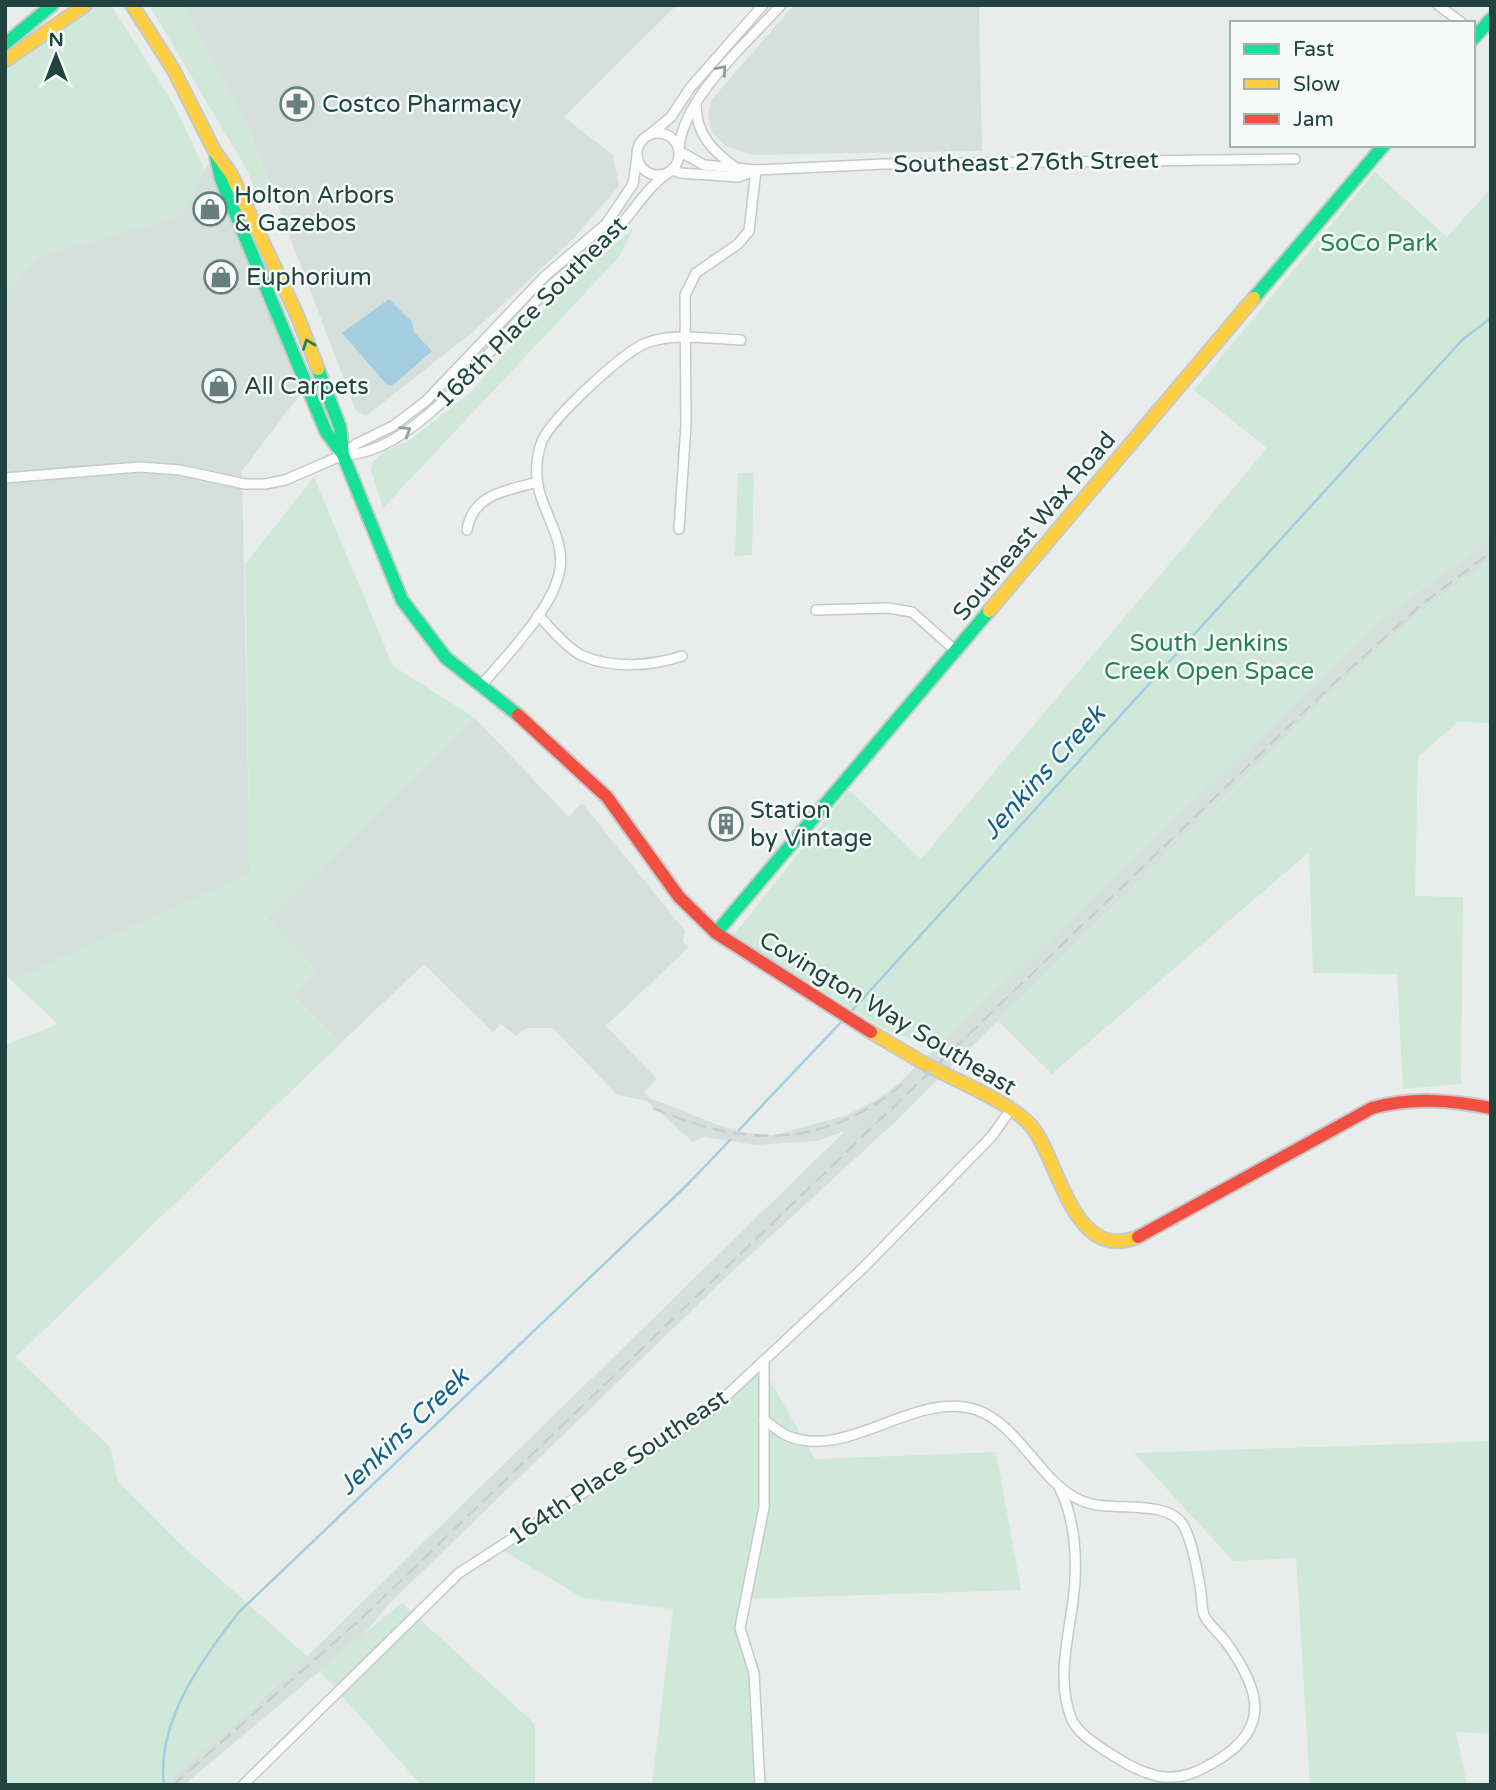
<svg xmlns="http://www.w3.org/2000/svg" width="1496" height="1790" viewBox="0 0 1496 1790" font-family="'Varela Round',sans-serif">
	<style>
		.built { fill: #d5e0dd }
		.green { fill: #cfe8da }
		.water { fill: #a4cee0 }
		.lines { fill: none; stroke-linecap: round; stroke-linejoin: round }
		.stream { stroke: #a4cee0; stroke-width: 2.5 }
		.street-casing { stroke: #c4cac8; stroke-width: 12 }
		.fast-casing { stroke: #c3cbc9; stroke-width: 16 }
		.slow-casing { stroke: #c3cbc9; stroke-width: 16 }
		.jam-casing { stroke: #c3cbc9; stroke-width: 16 }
		.street { stroke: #fcfcfc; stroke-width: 9 }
		.fast { stroke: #16e098; stroke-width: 12 }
		.slow { stroke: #ffcf43; stroke-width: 12 }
		.jam { stroke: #f24e42; stroke-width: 12 }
		.rail { stroke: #c9cdcc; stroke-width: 2.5; stroke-dasharray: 14 7; stroke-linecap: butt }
		.oneway { stroke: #8ea09e }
		.oneway2 { stroke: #1d8264 }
		.labels { text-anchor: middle; stroke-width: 5; stroke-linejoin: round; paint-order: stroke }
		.poi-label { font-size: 24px; fill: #214441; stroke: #f6fbf9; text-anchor: start }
		.street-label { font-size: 24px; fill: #214441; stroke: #f6fbf9 }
		.park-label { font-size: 24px; fill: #258157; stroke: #f6fbf9 }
		.water-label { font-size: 26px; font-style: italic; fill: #126289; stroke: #f6fbf9 }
	</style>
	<rect width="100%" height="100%" fill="#e8edeb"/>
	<g class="built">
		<polygon points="182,5 677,5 564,117 613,155 619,186 574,238 473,332 366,416 356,411 248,127"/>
		<polygon points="794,5 979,5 982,151 752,155 725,146 711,130 708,115 712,99"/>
		<polygon points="208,164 301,393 242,471 250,874 12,981 5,974 5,295 40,256 180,216"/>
		<polygon points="1491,539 1491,559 1420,612 1324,699 894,1123 721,1282 388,1605 364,1634 184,1785 163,1785 262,1700 845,1131 817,1141 756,1145 704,1137 693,1142 647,1101 617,1095 553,1028 527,1028 516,1036 501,1024 493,1032 424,964 341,1043 292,994 317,971 267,919 475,718 569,817 582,803 685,931 683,942 689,947 606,1026 657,1079 644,1092 650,1098 718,1125 747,1133 775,1135 847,1115 877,1100 900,1082 1321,676 1395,608"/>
	</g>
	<g class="green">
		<polygon points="94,5 111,5 174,105 205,170 180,216 40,256 5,295 5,72"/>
		<polygon points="149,5 182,5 248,127 271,189 263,195 256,192 247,170"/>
		<polygon points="1375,172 1447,237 1491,188 1491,539 1395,608 937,1047 888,1031 733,936 849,790 921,859 1267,448 1194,390"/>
		<polygon points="634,228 619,257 383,508 371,470 373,462 384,451 409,441 470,393 554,297"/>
		<polygon points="738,473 754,473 752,555 735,556"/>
		<polygon points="314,477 393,666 475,718 267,919 317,971 293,995 341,1043 16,1357 111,1448 117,1480 177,1541 307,1656 262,1700 163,1785 5,1785 5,1045 58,1024 12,981 250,874 245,564"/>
		<polygon points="1491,559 1491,723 1458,722 1418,757 1415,896 1463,897 1461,1084 1403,1089 1397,974 1313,973 1309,852 1052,1074 998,1021 1324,699 1420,612"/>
		<polygon points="764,1370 815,1459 996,1452 1021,1590 744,1599 740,1628 759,1741 759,1785 652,1785 673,1609 583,1598 497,1547"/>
		<polygon points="1491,1441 1491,1734 1456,1732 1467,1785 1310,1785 1296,1558 1233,1561 1134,1453"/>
		<polygon points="402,1603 535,1724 535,1785 421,1785 319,1670"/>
	</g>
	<polygon class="water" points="389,299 412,322 414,332 432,351 392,386 387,385 342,333"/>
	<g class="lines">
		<g class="stream">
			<polyline points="848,1015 1463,339 1491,318"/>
			<polyline points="739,1130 843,1020"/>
			<path d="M164,1785C156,1722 202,1659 239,1612L687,1185L730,1140"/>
		</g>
		<defs>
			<g id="street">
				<polyline points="1438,5 1462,23"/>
				<path d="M696,105C696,135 713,151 736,168"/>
				<circle cx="658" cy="154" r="21"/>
				<polyline points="649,135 671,117 690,88 763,5"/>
				<path d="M679,149C683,97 747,43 781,5"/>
				<polyline points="679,151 704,165 756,170 884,164 1295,159"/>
				<polyline points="672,169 680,173 738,177 755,171"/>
				<path d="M343,455C419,455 500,333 553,284C574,265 598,250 617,229C636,209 647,186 671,171"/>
				<polyline points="5,478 140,467 180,470 245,484 265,484 285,480 343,455 356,444 393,426 426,401 545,276 606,224 633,184 637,157"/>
				<polyline points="679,529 686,425 685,295 696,273 738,244 749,231 756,170"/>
				<path d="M467,530C473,493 507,491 537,482"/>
				<polyline points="816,610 888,608 912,612 956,651"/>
				<path d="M538,615C551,628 566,648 583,656C613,669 652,666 682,656"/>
				<path d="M480,687C505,657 550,612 559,574C568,539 539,511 537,477C536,465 538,452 542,441C552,418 623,352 646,343C674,332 712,339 741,340"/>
				<path d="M764,1420C772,1425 780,1433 788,1436C848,1461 917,1389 977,1410C1019,1425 1040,1482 1080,1500C1108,1514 1166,1497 1183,1525C1192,1540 1197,1569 1200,1586C1202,1595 1201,1607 1204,1615C1208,1624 1219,1633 1226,1642C1256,1684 1274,1724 1221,1758C1200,1771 1182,1781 1157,1776C1137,1771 1123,1762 1106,1751C1094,1743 1079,1734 1072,1720C1056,1682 1068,1640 1073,1601C1078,1566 1076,1521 1060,1489"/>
				<polyline points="243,1785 459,1573 710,1411 864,1267 992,1136 1011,1109"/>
				<polyline points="760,1785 754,1673 740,1628 764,1507 764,1363"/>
			</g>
			<g id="fast">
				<polyline points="1473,39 1491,19"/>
				<polyline points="5,44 52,5"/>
				<polyline points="216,157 221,179 326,432 341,452"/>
				<polyline points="1254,298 1384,145"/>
				<polyline points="318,369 340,427 343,455 402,600 446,658 518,715"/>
				<polyline points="716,933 989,611"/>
			</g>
			<g id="slow">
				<polyline points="132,5 173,69 215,152 231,174 297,315 318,369"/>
				<polyline points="5,61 85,5"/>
				<polyline points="989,611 1254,298"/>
				<path d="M871,1032C891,1044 911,1056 931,1067C957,1081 1015,1105 1032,1127C1060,1162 1072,1263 1138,1237"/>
			</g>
			<g id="jam">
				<polyline points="518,715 607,797 679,897 716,933 871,1032"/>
				<path d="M1138,1237L1372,1108C1413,1097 1450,1100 1491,1108"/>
			</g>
		</defs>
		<use href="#street" class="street-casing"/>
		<use href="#fast" class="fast-casing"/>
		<use href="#slow" class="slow-casing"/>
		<use href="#jam" class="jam-casing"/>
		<use href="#street" class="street"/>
		<use href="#fast" class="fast"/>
		<use href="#slow" class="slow"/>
		<use href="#jam" class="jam"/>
		<g class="rail">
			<path d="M653,1108C745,1148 824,1149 904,1083"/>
			<polyline points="173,1785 363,1617 1332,685 1421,605 1491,552"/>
		</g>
	</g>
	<defs><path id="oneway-chevron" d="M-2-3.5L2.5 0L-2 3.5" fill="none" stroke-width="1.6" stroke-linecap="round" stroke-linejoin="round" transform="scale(1.75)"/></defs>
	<g class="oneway">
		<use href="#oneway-chevron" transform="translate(722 70) rotate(-49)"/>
		<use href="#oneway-chevron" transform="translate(406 431) rotate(-32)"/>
	</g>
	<use class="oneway2" href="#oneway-chevron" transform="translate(308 344) rotate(-111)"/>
	<defs>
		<symbol id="pharmacy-ring" viewBox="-11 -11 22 22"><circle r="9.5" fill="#f6fbf9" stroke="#677f7c" stroke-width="1.5"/><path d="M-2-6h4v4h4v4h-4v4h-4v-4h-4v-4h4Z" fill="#677f7c"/></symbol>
		<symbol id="shop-ring" viewBox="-11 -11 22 22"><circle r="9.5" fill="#f6fbf9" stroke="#677f7c" stroke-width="1.5"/><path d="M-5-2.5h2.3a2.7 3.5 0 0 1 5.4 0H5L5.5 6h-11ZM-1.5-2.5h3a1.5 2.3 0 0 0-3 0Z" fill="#677f7c"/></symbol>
		<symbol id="building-ring" viewBox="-11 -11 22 22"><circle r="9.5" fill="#f6fbf9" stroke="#677f7c" stroke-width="1.5"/><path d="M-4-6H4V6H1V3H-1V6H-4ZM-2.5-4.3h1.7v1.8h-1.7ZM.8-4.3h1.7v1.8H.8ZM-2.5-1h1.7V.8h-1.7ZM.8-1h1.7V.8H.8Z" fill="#677f7c"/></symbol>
	</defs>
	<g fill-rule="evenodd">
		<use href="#pharmacy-ring" x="278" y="85" width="38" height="38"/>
		<use href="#shop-ring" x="191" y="190" width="38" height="38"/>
		<use href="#shop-ring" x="202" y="258" width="38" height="38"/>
		<use href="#shop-ring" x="200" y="367" width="38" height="38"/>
		<use href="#building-ring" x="707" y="805" width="38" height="38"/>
	</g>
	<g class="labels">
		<g class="poi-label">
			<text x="322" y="112">Costco Pharmacy</text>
			<text x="234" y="203">Holton Arbors<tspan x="234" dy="28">&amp; Gazebos</tspan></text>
			<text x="246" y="285">Euphorium</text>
			<text x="244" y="394">All Carpets</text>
			<text x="750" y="818">Station<tspan x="750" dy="28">by Vintage</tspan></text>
		</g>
		<g class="street-label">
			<text transform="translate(1026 162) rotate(-1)" y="8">Southeast 276th Street</text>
			<text transform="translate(531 312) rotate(-45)" y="8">168th Place Southeast</text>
			<text transform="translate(1034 526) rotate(-50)" y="8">Southeast Wax Road</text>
			<text transform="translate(888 1013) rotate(31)" y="8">Covington Way Southeast</text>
			<text transform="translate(618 1467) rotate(-34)" y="8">164th Place Southeast</text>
		</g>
		<g class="park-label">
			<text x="1379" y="251">SoCo Park</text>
			<text x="1209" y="651">South Jenkins<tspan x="1209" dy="28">Creek Open Space</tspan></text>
		</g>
		<g class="water-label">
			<text transform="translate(1043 772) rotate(-48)" y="9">Jenkins Creek</text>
			<text transform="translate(403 1431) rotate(-44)" y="9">Jenkins Creek</text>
		</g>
	</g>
	<rect width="1496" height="1790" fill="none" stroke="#214441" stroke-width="14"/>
	<rect x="1230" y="21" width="245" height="126" fill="#f6fbf9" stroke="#a1b2af" stroke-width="2"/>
	<rect x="1244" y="44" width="35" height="10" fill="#16e098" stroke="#a1b2af" stroke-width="2"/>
	<text x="1293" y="56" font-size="21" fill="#214441">Fast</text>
	<rect x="1244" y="79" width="35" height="10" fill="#ffcf43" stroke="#a1b2af" stroke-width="2"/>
	<text x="1293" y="91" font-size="21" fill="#214441">Slow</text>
	<rect x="1244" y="114" width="35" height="10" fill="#f24e42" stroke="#a1b2af" stroke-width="2"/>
	<text x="1293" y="126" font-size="21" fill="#214441">Jam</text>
	<g transform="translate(56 56)" stroke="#f6fbf9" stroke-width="5" paint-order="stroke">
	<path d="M0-5L12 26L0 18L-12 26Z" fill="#214441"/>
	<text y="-10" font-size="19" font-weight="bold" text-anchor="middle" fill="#214441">N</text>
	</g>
</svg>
